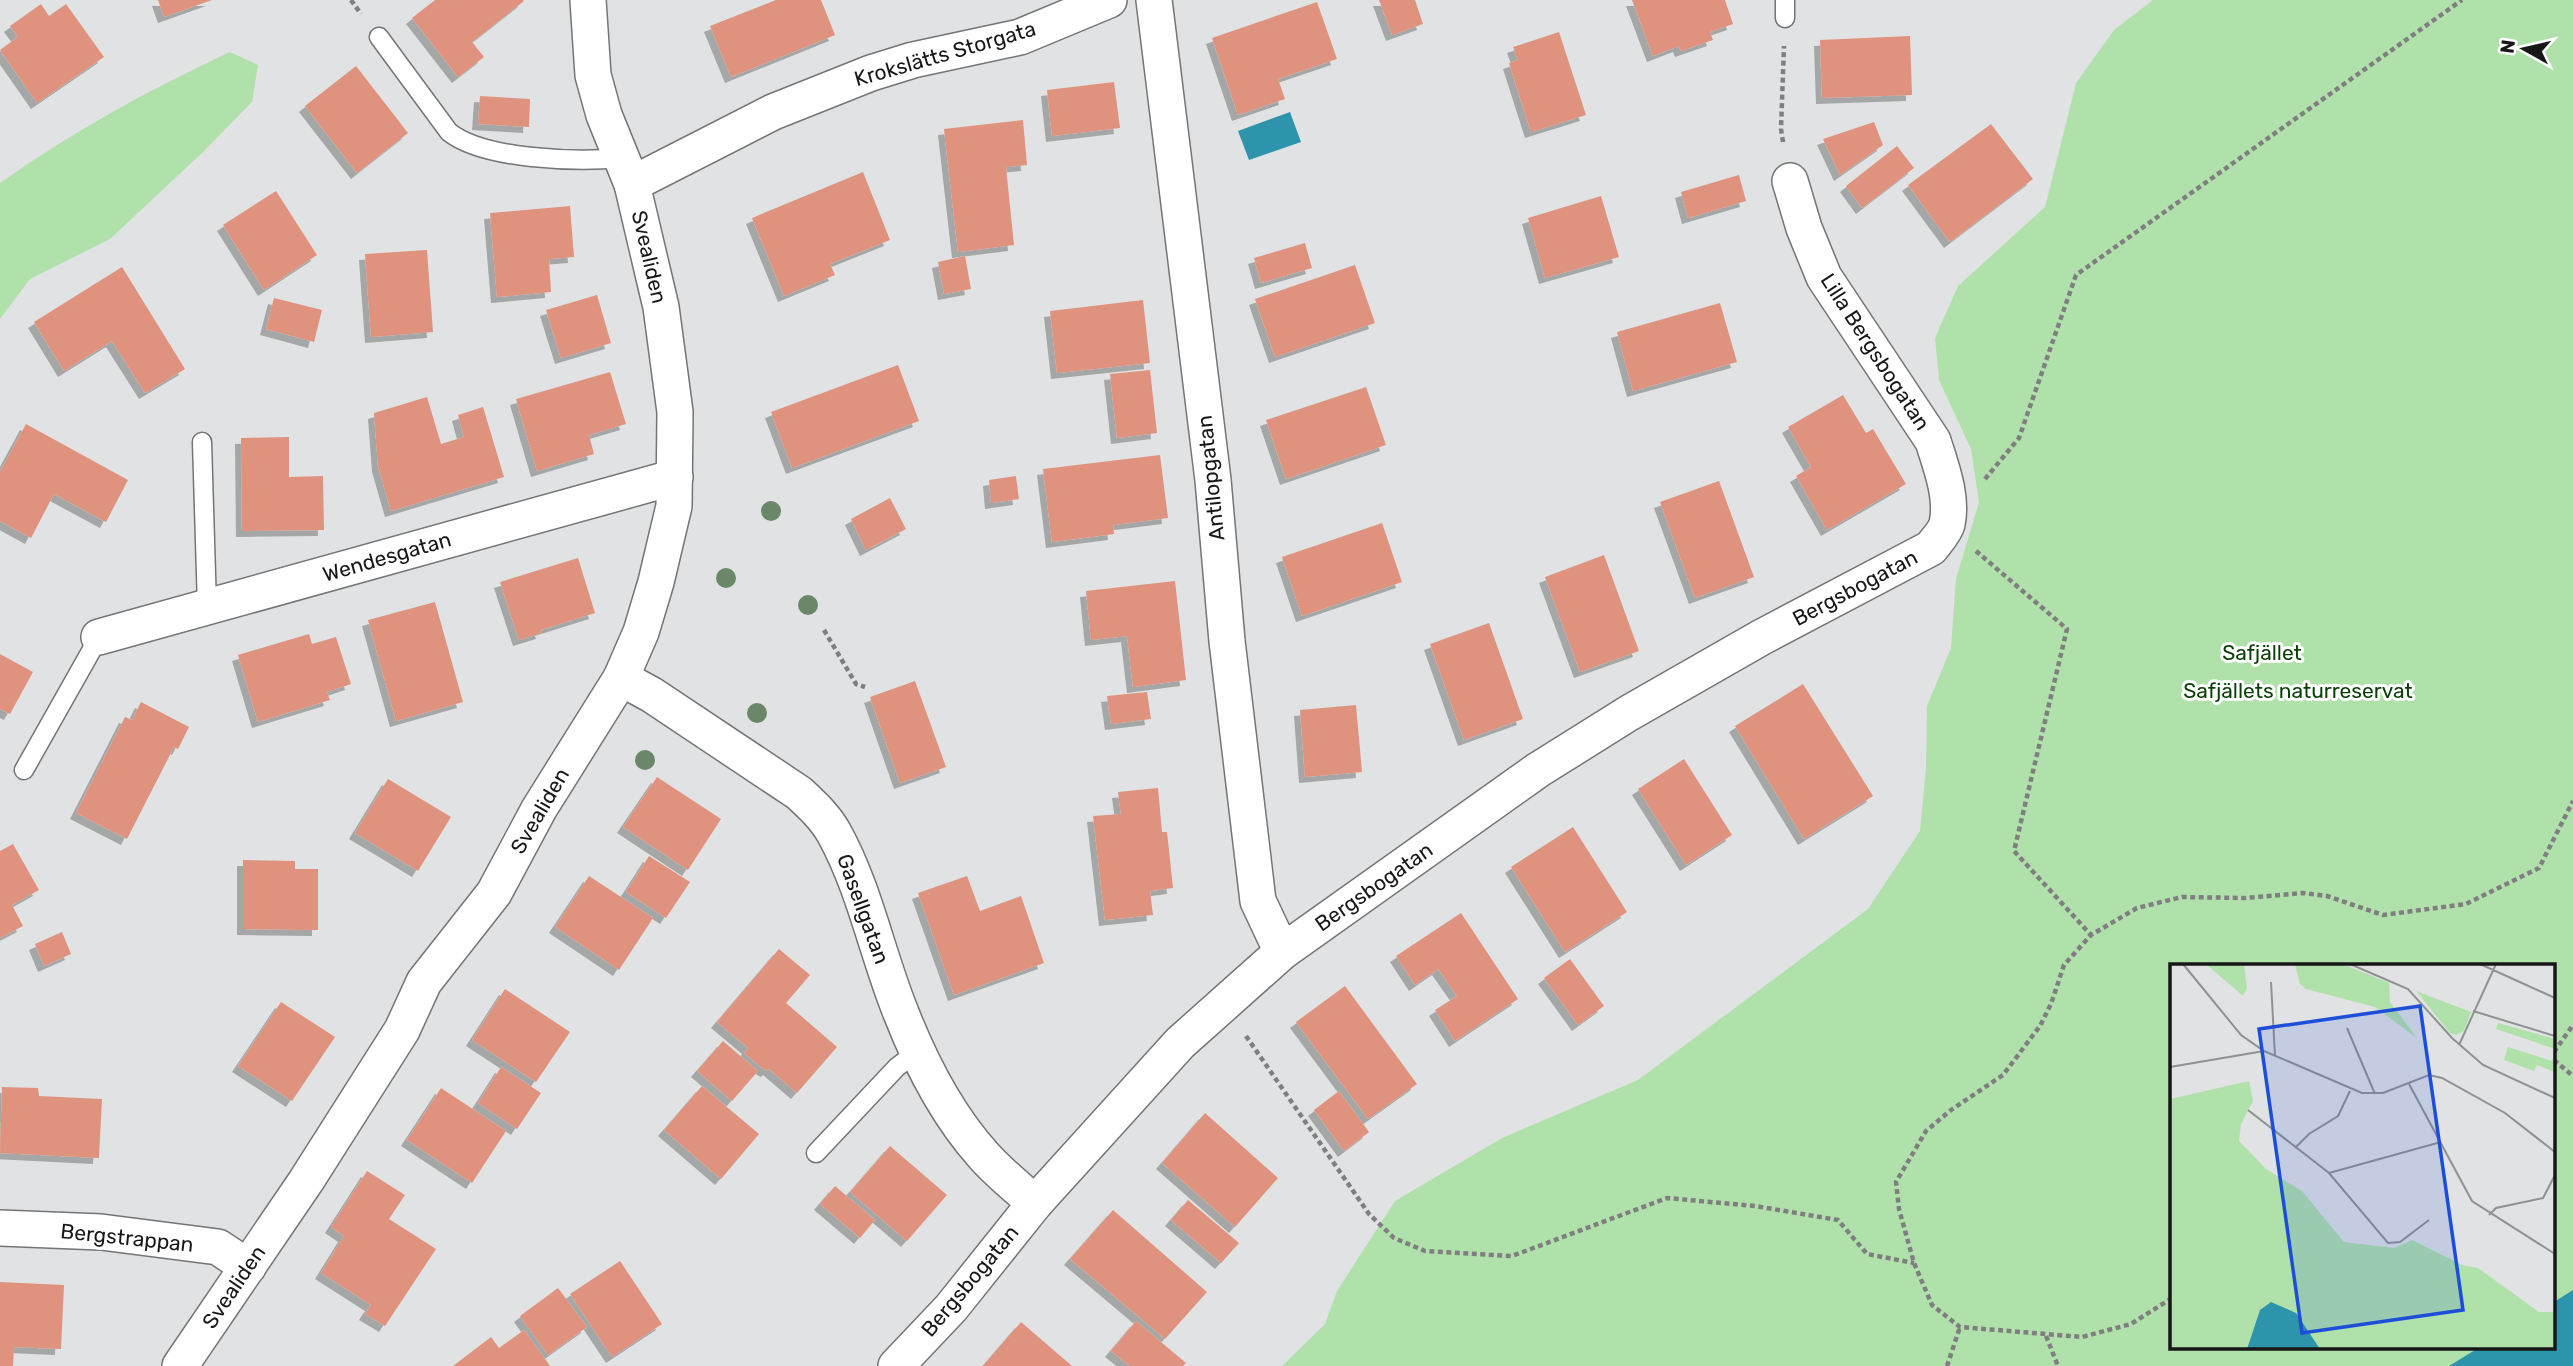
<svg xmlns="http://www.w3.org/2000/svg" width="2573" height="1366" viewBox="0 0 2573 1366" font-family="Rubik,sans-serif">
	<style>
		.green { fill: #b1e1ab; fill-rule: evenodd }
		.water { fill: #2d94ab }
		.building { fill: #df937f; filter: url(#shadow) }
		.lines { fill: none; stroke-linecap: round; stroke-linejoin: round }
		.service-casing { stroke: #747576; stroke-width: 21 }
		.minor-casing { stroke: #747576; stroke-width: 38 }
		.path { stroke: #7f7f80; stroke-width: 4.5; stroke-dasharray: 5 3.5; stroke-linecap: butt }
		.service { stroke: #fff; stroke-width: 18 }
		.minor { stroke: #fff; stroke-width: 35 }
		.tree { fill: #6a8869 }
		.labels { text-anchor: middle; stroke-width: 6; stroke-linejoin: round; paint-order: stroke }
		.street-label { font-size: 21px; fill: #171718; stroke: #fff }
		.park-label { font-size: 21px; fill: #093f06; stroke: #fff }
		.inset-road { fill: none; stroke: #909192; stroke-width: 2 }
		.view { fill: #1d4ed8; fill-opacity: 0.15; stroke: #1d4ed8; stroke-width: 3.5 }
		.inset-edge { fill: none; stroke: #171718; stroke-width: 3.5 }
	</style>
	<defs>
		<filter id="shadow"><feDropShadow dx="-6" dy="6" stdDeviation="0" flood-color="#0004"/></filter>
	</defs>
	<rect width="100%" height="100%" fill="#e1e2e3"/>
	<g class="green">
		<path d="M2153,0H2573V1366H1282L1325,1324L1337,1291L1395,1201L1502,1138L1638,1080L1868,909L1920,831L1926,769L1927,706L1951,648L1956,579L1979,502L1971,449L1939,380L1935,338L1958,286L2045,207L2076,83L2114,30ZM2172,965H2554V1347H2172Z"/>
		<path d="M230,52L258,65L252,102L202,153L110,239L30,279L0,319V183C72,132 150,89 230,52Z"/>
	</g>
	<g class="water">
		<polygon points="1290,112 1301,142 1249,160 1238,131"/>
		<polygon points="2573,1290 2573,1366 2449,1366 2480,1347 2554,1347 2554,1302"/>
	</g>
	<g class="building">
		<polygon points="158,0 212,0 164,17"/>
		<polygon points="435,0 523,0 524,1 472,42 484,57 458,77 412,18"/>
		<polygon points="776,0 821,0 835,35 731,77 710,26"/>
		<polygon points="1379,0 1415,0 1423,24 1392,35"/>
		<polygon points="1632,0 1725,0 1733,24 1710,32 1713,40 1681,51 1679,46 1653,56"/>
		<polygon points="1317,2 1337,59 1278,79 1285,99 1238,115 1212,38"/>
		<polygon points="41,4 49,16 66,4 104,57 37,103 0,50 18,37 10,26"/>
		<polygon points="1559,32 1586,115 1531,132 1509,63 1518,60 1513,47"/>
		<polygon points="1910,36 1912,95 1822,98 1820,40"/>
		<polygon points="356,66 408,133 357,173 305,106"/>
		<polygon points="1114,82 1120,128 1052,136 1047,90"/>
		<polygon points="480,96 530,99 529,127 478,124"/>
		<polygon points="1023,120 1027,165 1006,167 1014,245 958,252 944,129"/>
		<polygon points="1874,122 1883,145 1840,175 1823,139"/>
		<polygon points="1991,124 2033,179 1950,242 1908,185"/>
		<polygon points="1897,146 1914,168 1862,208 1846,186"/>
		<polygon points="863,172 890,240 830,264 835,275 784,296 752,218"/>
		<polygon points="1739,175 1746,201 1688,218 1681,192"/>
		<polygon points="276,191 317,255 264,290 223,225"/>
		<polygon points="1601,196 1619,257 1545,278 1528,218"/>
		<polygon points="570,206 574,257 549,259 551,292 497,297 490,213"/>
		<polygon points="1305,243 1312,268 1261,283 1254,258"/>
		<polygon points="427,250 433,332 371,337 365,254"/>
		<polygon points="965,256 971,289 944,294 938,262"/>
		<polygon points="1355,265 1375,323 1275,357 1255,299"/>
		<polygon points="122,267 185,369 145,393 112,341 64,371 34,322"/>
		<polygon points="597,295 611,343 561,358 546,310"/>
		<polygon points="274,298 322,310 314,342 266,329"/>
		<polygon points="1143,300 1150,363 1057,373 1050,311"/>
		<polygon points="1720,303 1737,362 1633,391 1617,332"/>
		<polygon points="898,365 919,421 792,468 771,412"/>
		<polygon points="1150,370 1157,433 1117,438 1110,374"/>
		<polygon points="610,372 626,424 589,435 594,454 537,471 516,399"/>
		<polygon points="1366,387 1386,445 1286,479 1266,420"/>
		<polygon points="1843,395 1866,433 1873,429 1906,484 1827,530 1796,476 1811,467 1788,427"/>
		<polygon points="427,397 441,444 464,437 458,415 483,407 504,477 391,511 378,466 374,413"/>
		<polygon points="26,424 128,480 106,522 54,494 31,538 0,521 0,472"/>
		<polygon points="289,437 289,477 323,476 324,530 242,531 241,438"/>
		<polygon points="1160,455 1168,518 1113,525 1114,534 1052,542 1043,469"/>
		<polygon points="1016,476 1019,499 991,503 989,480"/>
		<polygon points="1719,481 1754,577 1695,598 1660,502"/>
		<polygon points="890,498 906,529 866,550 851,519"/>
		<polygon points="1382,523 1402,582 1302,616 1282,557"/>
		<polygon points="1604,555 1639,651 1580,672 1545,577"/>
		<polygon points="578,558 595,613 541,630 542,633 519,640 500,582"/>
		<polygon points="1175,581 1186,680 1133,687 1127,636 1091,640 1086,591"/>
		<polygon points="435,602 463,702 396,721 368,620"/>
		<polygon points="1489,623 1523,719 1464,740 1430,644"/>
		<polygon points="309,634 312,644 336,637 351,684 327,692 330,700 258,722 238,655"/>
		<polygon points="0,654 33,672 10,714 0,709"/>
		<polygon points="915,681 946,767 900,783 870,697"/>
		<polygon points="1803,684 1873,796 1804,839 1735,726"/>
		<polygon points="1147,692 1151,719 1111,724 1107,696"/>
		<polygon points="141,702 189,727 178,749 174,747 127,839 76,813 125,717 132,720"/>
		<polygon points="1356,705 1362,772 1305,777 1300,710"/>
		<polygon points="1684,759 1732,835 1686,865 1638,789"/>
		<polygon points="657,777 721,819 688,870 623,827"/>
		<polygon points="388,779 451,817 418,871 355,833"/>
		<polygon points="1158,788 1162,832 1167,832 1173,888 1150,891 1153,915 1105,920 1093,816 1121,814 1118,792"/>
		<polygon points="1573,827 1627,912 1565,952 1511,867"/>
		<polygon points="13,844 39,890 12,905 23,926 0,938 0,851"/>
		<polygon points="649,856 690,882 666,918 626,892"/>
		<polygon points="243,860 295,861 295,869 318,869 318,930 243,929"/>
		<polygon points="589,876 653,918 619,970 555,927"/>
		<polygon points="967,876 980,911 1021,896 1044,963 954,995 918,893"/>
		<polygon points="1461,913 1518,999 1455,1041 1435,1010 1457,996 1438,969 1415,985 1396,956"/>
		<polygon points="62,932 71,954 44,966 35,944"/>
		<polygon points="779,949 810,975 786,1003 837,1047 797,1093 769,1069 767,1071 763,1069 744,1053 748,1048 717,1022"/>
		<polygon points="1570,959 1604,1006 1578,1025 1544,978"/>
		<polygon points="1345,986 1417,1084 1368,1119 1296,1022"/>
		<polygon points="505,989 570,1032 536,1082 472,1040"/>
		<polygon points="281,1002 335,1037 292,1101 238,1066"/>
		<polygon points="723,1041 758,1071 732,1101 697,1071"/>
		<polygon points="501,1067 541,1093 517,1129 478,1103"/>
		<polygon points="702,1086 759,1134 721,1179 664,1130"/>
		<polygon points="2,1087 38,1088 39,1096 102,1099 99,1158 0,1153"/>
		<polygon points="441,1088 506,1131 472,1183 407,1140"/>
		<polygon points="1339,1091 1369,1132 1344,1151 1314,1110"/>
		<polygon points="1205,1113 1278,1178 1235,1227 1162,1163"/>
		<polygon points="890,1146 947,1195 907,1241 850,1192"/>
		<polygon points="367,1171 405,1195 389,1219 436,1249 385,1326 365,1314 371,1305 321,1273 344,1236 331,1227"/>
		<polygon points="835,1186 875,1220 860,1238 820,1204"/>
		<polygon points="1188,1200 1239,1243 1221,1263 1171,1220"/>
		<polygon points="1113,1210 1207,1292 1165,1339 1070,1259"/>
		<polygon points="620,1261 662,1324 612,1357 570,1294"/>
		<polygon points="0,1282 64,1285 61,1349 14,1347 13,1366 0,1366"/>
		<polygon points="558,1288 587,1327 548,1355 520,1316"/>
		<polygon points="1136,1321 1186,1363 1183,1366 1130,1366 1111,1351"/>
		<polygon points="1021,1322 1072,1366 983,1366"/>
		<polygon points="524,1330 550,1366 453,1366 491,1337 499,1348"/>
	</g>
	<g class="lines">
		<defs>
			<g id="service">
				<polyline points="1785,0 1785,18"/>
				<path d="M379,37L449,132C484,160 578,162 622,158"/>
				<polyline points="202,442 207,607"/>
				<polyline points="24,770 99,637"/>
				<polyline points="816,1153 897,1067 917,1052"/>
			</g>
			<g id="minor">
				<polyline points="1154,0 1213,480 1227,641 1258,901 1282,952"/>
				<polyline points="632,184 773,112 871,73 913,60 1020,37 1109,0"/>
				<polyline points="99,637 675,477"/>
				<path d="M621,678L652,695L799,793C812,805 825,817 834,833C865,889 877,954 901,1013C921,1064 947,1115 984,1156C999,1173 1018,1188 1035,1203"/>
				<polyline points="0,1228 101,1232 218,1247 248,1267"/>
				<polyline points="180,1366 306,1181 402,1030 424,982 494,893 539,809 621,678 641,632 656,582 674,506 675,412 661,307 652,269 632,184 604,115 593,75 588,0"/>
				<path d="M896,1366L951,1308L1035,1203L1180,1043L1282,952L1538,770L1629,713L1762,637L1931,548C1936,541 1945,532 1947,524C1953,497 1941,467 1933,441L1824,277L1804,228L1790,181"/>
			</g>
		</defs>
		<use href="#service" class="service-casing"/>
		<use href="#minor" class="minor-casing"/>
		<g class="path">
			<polyline points="351,0 361,14"/>
			<polyline points="1783,142 1781,129 1784,46"/>
			<polyline points="1985,479 2019,438 2076,275 2462,0"/>
			<polyline points="1976,551 2067,629 2014,851 2091,935"/>
			<polyline points="824,630 856,684 865,687"/>
			<polyline points="1246,1036 1369,1214 1394,1238 1425,1251 1512,1256 1667,1198 1755,1206 1838,1220 1867,1254 1914,1263"/>
			<polyline points="2554,1052 2573,1025"/>
			<polyline points="2554,1060 2573,1076"/>
			<polyline points="2172,1298 2131,1324 2082,1337 1960,1327 1932,1305 1914,1263 1899,1209 1896,1182 1926,1131 1951,1110 2003,1075 2040,1026 2051,1004 2064,965 2091,935 2137,908 2182,897 2245,898 2303,893 2327,896 2383,915 2466,904 2539,868 2573,801"/>
			<polyline points="2046,1336 2058,1366"/>
			<polyline points="1947,1366 1960,1327"/>
		</g>
		<use href="#service" class="service"/>
		<use href="#minor" class="minor"/>
	</g>
	<g class="tree">
		<circle cx="771" cy="511" r="10"/>
		<circle cx="726" cy="578" r="10"/>
		<circle cx="808" cy="605" r="10"/>
		<circle cx="757" cy="713" r="10"/>
		<circle cx="645" cy="760" r="10"/>
	</g>
	<g class="labels">
		<g class="street-label">
			<text transform="translate(945 54) rotate(-16)" y="7">Krokslätts Storgata</text>
			<text transform="translate(649 257) rotate(77)" y="7">Svealiden</text>
			<text transform="translate(1875 352) rotate(57)" y="7">Lilla Bergsbogatan</text>
			<text transform="translate(1211 478) rotate(-96)" y="7">Antilopgatan</text>
			<text transform="translate(387 557) rotate(-16)" y="7">Wendesgatan</text>
			<text transform="translate(1855 588) rotate(-28)" y="7">Bergsbogatan</text>
			<text transform="translate(540 811) rotate(-60)" y="7">Svealiden</text>
			<text transform="translate(1374 887) rotate(-35)" y="7">Bergsbogatan</text>
			<text transform="translate(863 909) rotate(70)" y="7">Gasellgatan</text>
			<text transform="translate(127 1238) rotate(6)" y="7">Bergstrappan</text>
			<text transform="translate(970 1281) rotate(-50)" y="7">Bergsbogatan</text>
			<text transform="translate(234 1287) rotate(-56)" y="7">Svealiden</text>
		</g>
		<g class="park-label">
			<text x="2262" y="660">Safjället</text>
			<text x="2298" y="698">Safjällets naturreservat</text>
		</g>
	</g>
	<g transform="translate(2170 964)">
		<rect width="385" height="385" fill="#e1e2e3"/>
		<path d="M36,0H74L77,24L73,32ZM125,0H173L219,19L220,38L247,74L205,43L136,25L130,20ZM246,27L301,48L294,67L286,71L280,69ZM328,59L385,75V85L326,65ZM338,83L382,97L385,89V108L367,101L364,107L334,96ZM79,117L83,137L71,160L69,177L96,205L132,227L174,278L224,284L242,276L292,301L308,304L369,348H385V385H0V135Z" fill="#b1e1ab"/>
		<path d="M101,338L126,349L150,385H77L90,346Z" fill="#2d94ab"/>
		<path class="inset-road" d="M13,0L71,71L94,87L192,129H213L259,111L272,114L335,149L385,188M180,0L238,25L282,74L313,101L385,134M310,0L385,34M101,18L105,92M303,47L385,72M177,64L205,130M289,81L326,0M0,103L94,87M239,120L302,237L385,290M78,146L159,209L218,279L230,278L259,256M125,184L139,170L168,152L180,127M159,209L271,178M319,251L326,244L373,234L385,211"/>
		<path class="view" d="M250,42L293,346L132,369L89,65Z"/>
		<rect width="385" height="385" class="inset-edge"/>
	</g>
	<g transform="translate(2524 49) rotate(278)" stroke="#ffffff" stroke-width="5" paint-order="stroke">
	<path d="M0-5L12 26L0 18L-12 26Z" fill="#171718"/>
	<text y="-10" font-size="19" font-weight="bold" text-anchor="middle" fill="#171718">N</text>
	</g>
</svg>
